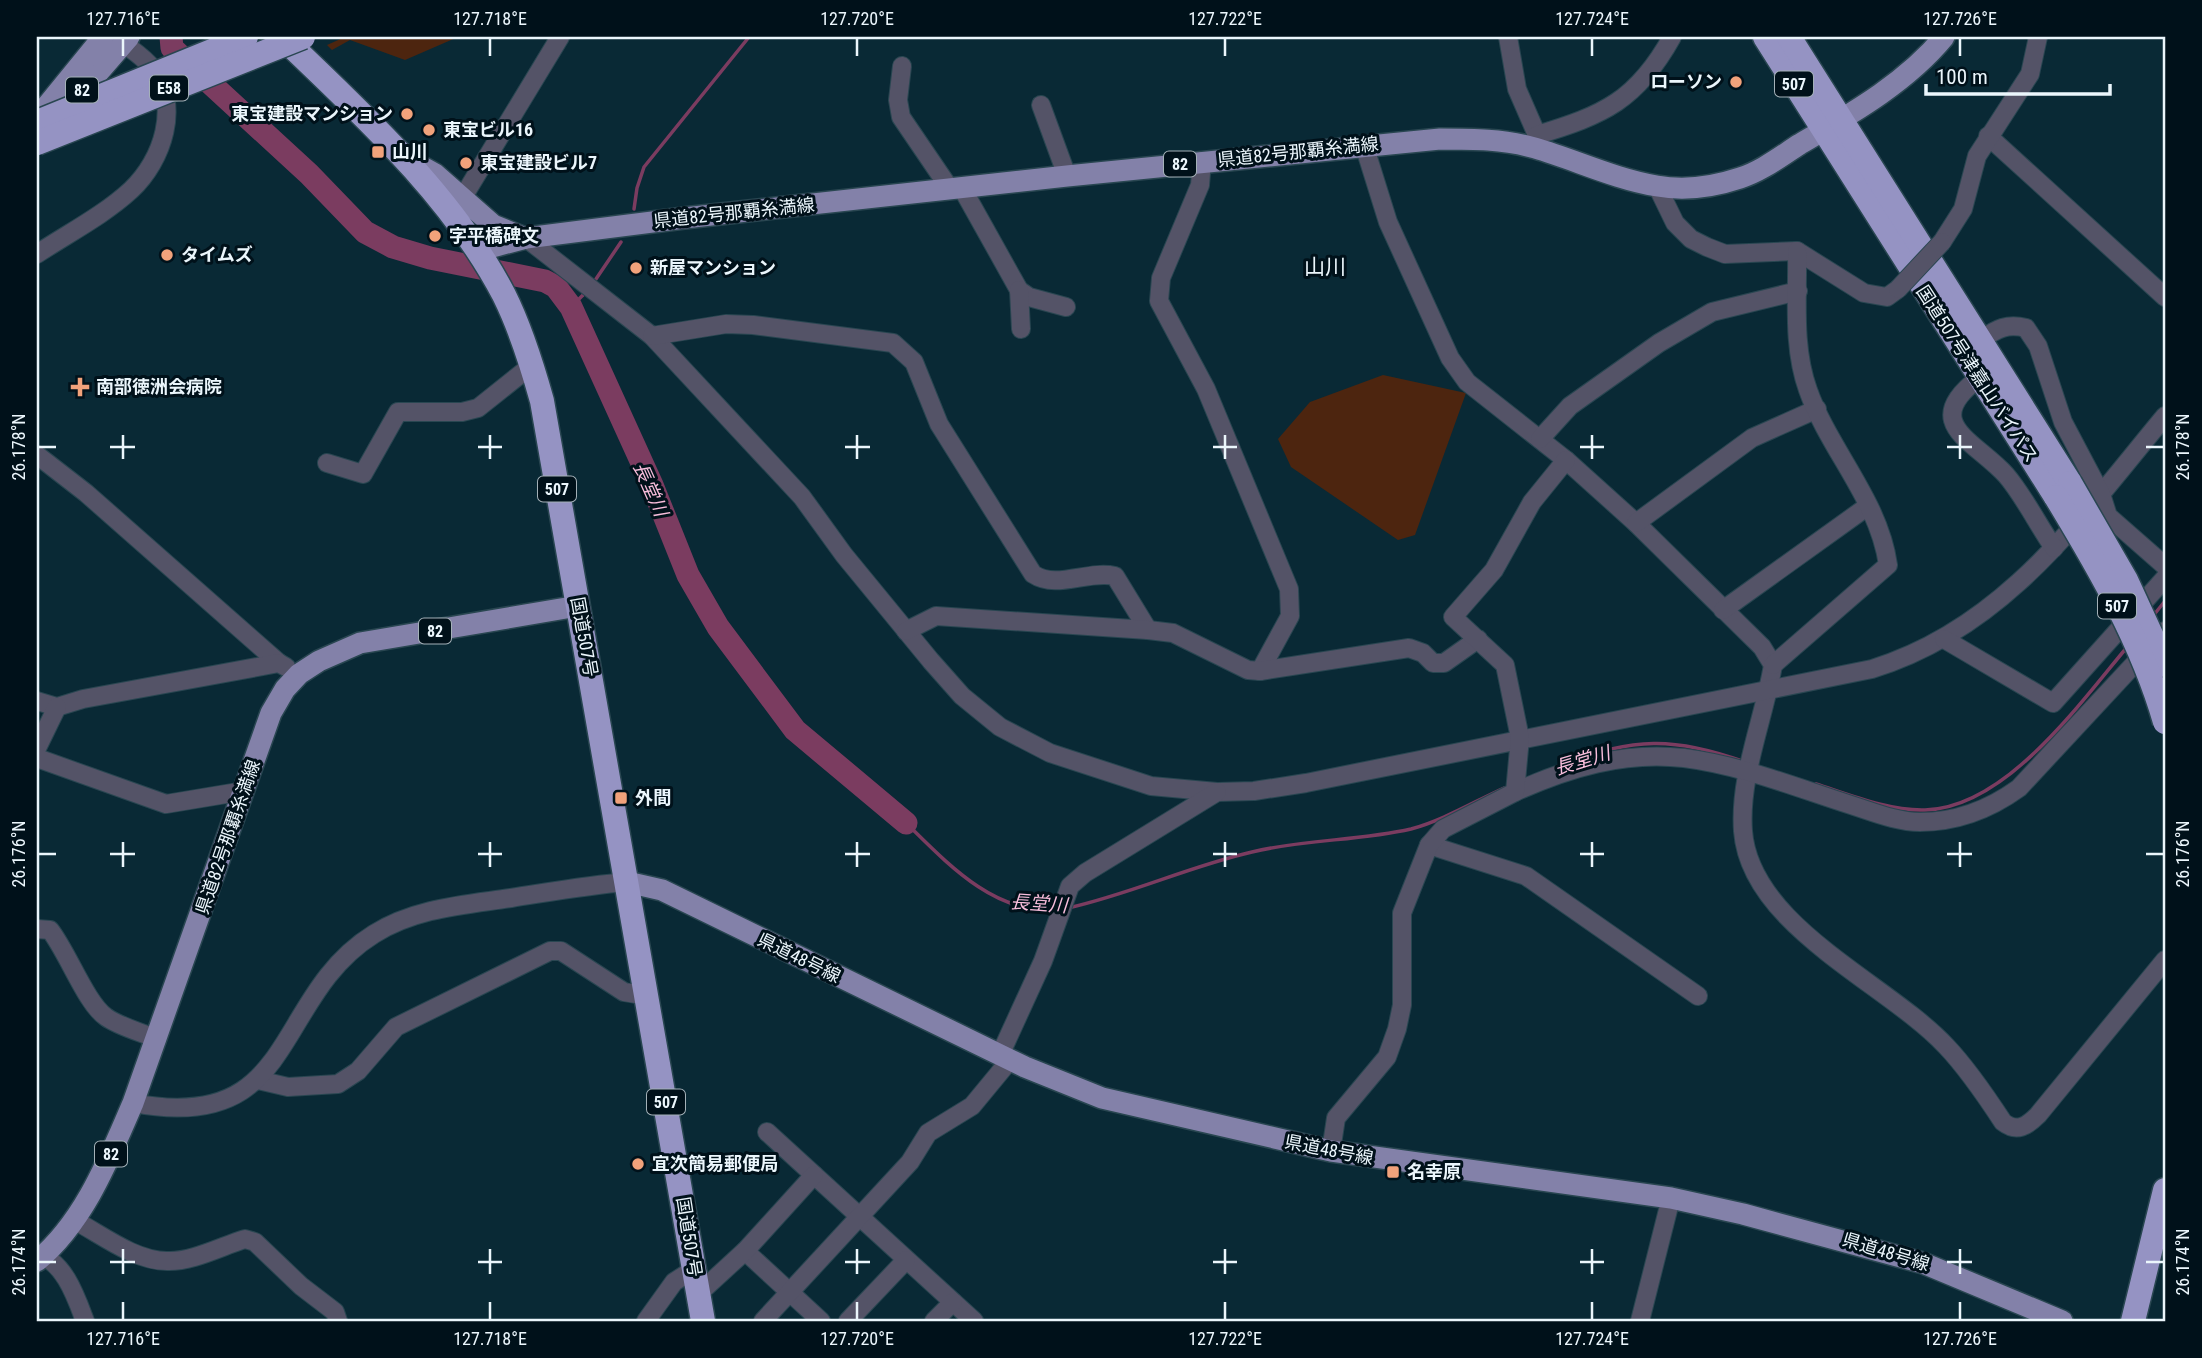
<svg xmlns="http://www.w3.org/2000/svg" width="2202" height="1358" viewBox="0 0 2202 1358" font-family="'Roboto Condensed','Noto Sans JP',sans-serif">
	<style>
		.green { fill: #4d250f }
		.lines { fill: none; stroke-linecap: round; stroke-linejoin: round }
		.stream { stroke: #7b3c60; stroke-width: 3.5 }
		.river { stroke: #7b3c60; stroke-width: 23 }
		.minor-casing { stroke: #294651; stroke-width: 20 }
		.major-casing { stroke: #294651; stroke-width: 24 }
		.highway-casing { stroke: #294651; stroke-width: 27 }
		.minor { stroke: #545367; stroke-width: 18 }
		.major { stroke: #8381a9; stroke-width: 21 }
		.highway { stroke: #9593c3; stroke-width: 24 }
		.minor-bridge-casing { stroke: #294651; stroke-width: 20; stroke-linecap: butt }
		.highway-bridge-casing { stroke: #294651; stroke-width: 27; stroke-linecap: butt }
		.minor-bridge { stroke: #545367; stroke-width: 18 }
		.highway-bridge { stroke: #9593c3; stroke-width: 24 }
		.ticks { fill: none; stroke: #ebf6fc; stroke-width: 2.5 }
		.poi-dot { fill: #f1a27b; stroke: #00111a; stroke-width: 2.5 }
		.labels { text-anchor: middle; stroke-width: 6; stroke-linejoin: round; paint-order: stroke }
		.shield { fill: #00111a; stroke: #a4b1b8; stroke-width: 2 }
		.shield-label { font-size: 16px; font-weight: bold; fill: #ebf6fc }
		.poi-label { font-size: 18px; font-weight: bold; fill: #ebf6fc; stroke: #00111a; text-anchor: start }
		.street-label { font-size: 18px; fill: #ebf6fc; stroke: #00111a }
		.water-label { font-size: 19px; font-style: italic; fill: #f7bddb; stroke: #00111a }
		.quarter-label { font-size: 21px; fill: #ebf6fc; stroke: #00111a }
		.neatline { fill: none; stroke: #ebf6fc; stroke-width: 2.5 }
		.ticks-label { font-size: 18px; text-anchor: middle; fill: #ebf6fc }
	</style>
	<rect width="100%" height="100%" fill="#092935"/>
	<g class="green">
		<polygon points="345,37 458,37 405,60 350,40 332,50 327,45"/>
		<polygon points="1383,375 1466,393 1415,535 1398,540 1291,467 1278,439 1310,402"/>
	</g>
	<g class="lines">
		<g class="stream">
			<polyline points="634,209 637,188 644,167 749,37"/>
			<polyline points="596,279 621,242"/>
			<polyline points="571,307 583,295"/>
			<polyline points="2153,616 2165,601"/>
			<path d="M1563,764C1635,738 1672,736 1745,762"/>
			<path d="M1816,784C1850,795 1889,811 1925,810C2006,808 2080,703 2128,646"/>
			<path d="M906,823C945,861 994,915 1054,909"/>
			<path d="M1068,908C1131,894 1190,866 1252,852C1305,839 1359,841 1411,829C1444,820 1473,802 1504,788"/>
		</g>
		<polyline class="river" points="171,37 172,48 309,174 365,232 393,247 430,258 545,281 556,287 571,307 652,485 688,575 718,627 795,730 906,823"/>
		<defs>
			<g id="minor">
				<polyline points="1508,37 1517,89 1537,135 1533,146"/>
				<polyline points="902,66 898,100 901,117 950,189"/>
				<polyline points="1041,105 1067,176"/>
				<path d="M1537,135C1604,115 1637,100 1672,37"/>
				<polyline points="1988,136 2165,297"/>
				<path d="M1364,145L1388,222L1450,358L1467,382L1566,460L1636,523L1762,647L1773,665C1764,719 1739,776 1743,831C1750,926 1887,983 1946,1046C1967,1068 1986,1096 2003,1122C2017,1133 2027,1126 2038,1115L2165,960"/>
				<polyline points="1202,161 1200,185 1161,278 1159,301 1206,389 1289,589 1290,616 1260,671"/>
				<polyline points="1657,186 1675,223 1691,239 1707,247 1725,254 1797,251 1864,293 1887,297 1898,289"/>
				<polyline points="962,188 1019,290 1029,297 1066,307"/>
				<polyline points="463,197 560,37"/>
				<path d="M526,238L652,336L802,497L844,555L931,661L962,696L1000,727L1050,753L1151,786L1217,792L1254,791L1306,783L1872,669C2005,628 2080,518 2165,416"/>
				<polyline points="1942,242 1963,209 1977,156 2030,74 2038,37"/>
				<path d="M37,254C67,234 104,215 131,190C163,160 181,105 152,68C145,58 132,50 123,43"/>
				<polyline points="1019,290 1021,329"/>
				<path d="M652,336L726,324L753,325L893,343L914,362L939,424L1033,574C1057,590 1087,570 1115,576L1148,630"/>
				<path d="M1982,339C1997,329 2007,323 2026,328L2038,346L2063,422L2101,494L2108,516L2165,566"/>
				<path d="M1979,378C1919,423 1974,440 2006,475C2024,496 2038,525 2054,548"/>
				<polyline points="1540,439 1570,406 1659,343 1712,312 1798,291"/>
				<polyline points="37,455 86,493 279,663"/>
				<polyline points="327,463 363,474 398,412 462,412 478,408 532,365"/>
				<polyline points="1636,523 1752,438 1817,409"/>
				<polyline points="1723,610 1868,506"/>
				<polyline points="906,631 936,616 1148,630 1173,633 1248,670 1260,671 1409,648 1423,653 1433,663 1444,663 1478,639"/>
				<polyline points="1944,639 2053,703 2165,578"/>
				<path d="M1773,665L1888,565C1879,500 1829,450 1808,390C1792,346 1798,296 1797,251"/>
				<polyline points="37,701 57,707 83,699 279,663 286,667"/>
				<polyline points="37,748 57,707"/>
				<polyline points="37,758 166,804 244,791"/>
				<path d="M1515,792C1568,768 1624,751 1684,758C1740,765 1795,787 1848,804C1871,811 1896,822 1920,822C1957,822 1990,809 2019,788L2165,631"/>
				<polyline points="1429,845 1526,876 1698,996"/>
				<path d="M37,929L50,930C68,953 86,1003 106,1017C120,1027 141,1032 157,1039"/>
				<polyline points="1000,1055 1043,961 1070,886 1085,873 1217,792"/>
				<polyline points="258,1080 288,1087 338,1084 358,1071 396,1027 550,951 561,951 624,992 648,996"/>
				<path d="M133,1103C299,1135 271,998 374,934C415,908 464,905 511,898C550,892 588,885 627,882"/>
				<polyline points="767,1132 974,1321"/>
				<polyline points="1331,1151 1336,1118 1387,1057 1397,1029 1402,1005 1402,913 1429,845 1443,829 1515,792 1520,738 1505,665 1453,617 1494,570 1532,502 1566,460"/>
				<path d="M74,1220C102,1235 135,1261 167,1261C192,1262 222,1246 245,1239L255,1242L301,1286L335,1312L338,1321"/>
				<polyline points="745,1251 821,1321"/>
				<path d="M37,1254C64,1261 76,1297 85,1321"/>
				<polyline points="698,1294 745,1251 814,1175"/>
				<polyline points="646,1321 674,1282 694,1269"/>
				<polyline points="763,1321 910,1162 928,1133 972,1106 1010,1060"/>
				<polyline points="848,1321 906,1260"/>
				<polyline points="934,1321 953,1302"/>
				<polyline points="1640,1321 1671,1198"/>
			</g>
			<g id="major">
				<polyline points="64,112 129,37"/>
				<polyline points="37,118 103,37"/>
				<polyline points="408,159 435,174 493,225 525,238"/>
				<path d="M477,251L526,238L684,218L1067,176L1440,139C1472,139 1504,139 1535,148C1576,160 1615,179 1657,186C1685,191 1713,187 1740,178C1762,171 1781,156 1800,144C1851,114 1906,83 1944,37"/>
				<polyline points="627,882 662,890 1025,1067 1102,1098 1331,1151 1671,1198 1743,1214 1923,1263 2062,1321"/>
				<path d="M37,1261C85,1221 109,1158 133,1103L271,713L285,689L299,674L319,661L360,643L578,606"/>
			</g>
			<g id="highway">
				<path d="M282,37C362,114 452,195 504,295C521,329 532,365 542,401L703,1321"/>
				<polyline points="1765,37 2056,497"/>
				<polyline points="1789,37 2070,483"/>
				<polyline points="2133,1321 2165,1190"/>
			</g>
		</defs>
		<use href="#minor" class="minor-casing"/>
		<use href="#major" class="major-casing"/>
		<use href="#highway" class="highway-casing"/>
		<use href="#minor" class="minor"/>
		<use href="#major" class="major"/>
		<use href="#highway" class="highway"/>
		<defs>
			<polyline id="minor-bridge" points="1898,289 1942,242"/>
			<g id="highway-bridge">
				<polyline points="37,122 246,37"/>
				<polyline points="37,143 303,37"/>
				<polyline points="2070,483 2126,580 2165,665"/>
				<path d="M2056,497C2099,568 2142,642 2165,722"/>
			</g>
		</defs>
		<use href="#minor-bridge" class="minor-bridge-casing"/>
		<use href="#highway-bridge" class="highway-bridge-casing"/>
		<use href="#minor-bridge" class="minor-bridge"/>
		<use href="#highway-bridge" class="highway-bridge"/>
	</g>
	<path class="ticks" d="M123,38V56M490,38V56M857,38V56M1225,38V56M1592,38V56M1960,38V56M123,435V459M490,435V459M857,435V459M1225,435V459M1592,435V459M1960,435V459M38,447H56M110,447H135M478,447H502M845,447H870M1213,447H1237M1580,447H1604M1947,447H1972M2146,447H2164M123,842V867M490,842V867M857,842V867M1225,842V867M1592,842V867M1960,842V867M38,854H56M110,854H135M478,854H502M845,854H870M1213,854H1237M1580,854H1604M1947,854H1972M2146,854H2164M123,1249V1274M490,1249V1274M857,1249V1274M1225,1249V1274M1592,1249V1274M1960,1249V1274M38,1262H56M110,1262H135M478,1262H502M845,1262H870M1213,1262H1237M1580,1262H1604M1947,1262H1972M2146,1262H2164M123,1302V1320M490,1302V1320M857,1302V1320M1225,1302V1320M1592,1302V1320M1960,1302V1320"/>
	<g class="poi-dot">
		<circle cx="1736" cy="82" r="7"/>
		<circle cx="407" cy="114" r="7"/>
		<circle cx="429" cy="130" r="7"/>
		<rect x="371" y="145" width="14" height="14" rx="3.5"/>
		<circle cx="466" cy="163" r="7"/>
		<circle cx="435" cy="236" r="7"/>
		<circle cx="167" cy="255" r="7"/>
		<circle cx="636" cy="268" r="7"/>
		<path d="M76.5 376.5h7v7h7v7h-7v7h-7v-7h-7v-7h7z"/>
		<rect x="614" y="791" width="14" height="14" rx="3.5"/>
		<circle cx="638" cy="1164" r="7"/>
		<rect x="1386" y="1165" width="14" height="14" rx="3.5"/>
	</g>
	<g class="labels">
		<g class="shield">
			<rect x="1775" y="71.5" width="38" height="25" rx="5"/>
			<rect x="150" y="75.5" width="38" height="25" rx="5"/>
			<rect x="66" y="77.5" width="32" height="25" rx="5"/>
			<rect x="1164" y="151.5" width="32" height="25" rx="5"/>
			<rect x="538" y="476.5" width="38" height="25" rx="5"/>
			<rect x="2098" y="593.5" width="38" height="25" rx="5"/>
			<rect x="419" y="618.5" width="32" height="25" rx="5"/>
			<rect x="647" y="1089.5" width="38" height="25" rx="5"/>
			<rect x="95" y="1141.5" width="32" height="25" rx="5"/>
		</g>
		<g class="shield-label">
			<text x="1794" y="90">507</text>
			<text x="169" y="94">E58</text>
			<text x="82" y="96">82</text>
			<text x="1180" y="170">82</text>
			<text x="557" y="495">507</text>
			<text x="2117" y="612">507</text>
			<text x="435" y="637">82</text>
			<text x="666" y="1108">507</text>
			<text x="111" y="1160">82</text>
		</g>
		<g class="poi-label">
			<text x="1722" y="88" text-anchor="end">ローソン</text>
			<text x="393" y="120" text-anchor="end">東宝建設マンション</text>
			<text x="443" y="136">東宝ビル16</text>
			<text x="392" y="158">山川</text>
			<text x="480" y="169">東宝建設ビル7</text>
			<text x="449" y="242">字平橋碑文</text>
			<text x="181" y="261">タイムズ</text>
			<text x="650" y="274">新屋マンション</text>
			<text x="96" y="393">南部徳洲会病院</text>
			<text x="635" y="804">外間</text>
			<text x="652" y="1170">宜次簡易郵便局</text>
			<text x="1407" y="1178">名幸原</text>
		</g>
		<g class="street-label">
			<text transform="translate(1298 152) rotate(-6)" y="6">県道82号那覇糸満線</text>
			<text transform="translate(734 213) rotate(-6)" y="6">県道82号那覇糸満線</text>
			<text transform="translate(1977 374) rotate(57)" y="6">国道507号津嘉山バイパス</text>
			<text transform="translate(584 637) rotate(80)" y="6">国道507号</text>
			<text transform="translate(228 837) rotate(-71)" y="6">県道82号那覇糸満線</text>
			<text transform="translate(799 958) rotate(26)" y="6">県道48号線</text>
			<text transform="translate(1329 1150) rotate(11)" y="6">県道48号線</text>
			<text transform="translate(689 1237) rotate(81)" y="6">国道507号</text>
			<text transform="translate(1886 1252) rotate(17)" y="6">県道48号線</text>
		</g>
		<g class="water-label">
			<text transform="translate(651 489) rotate(66)" y="7">長堂川</text>
			<text transform="translate(1582 760) rotate(-17)" y="7">長堂川</text>
			<text transform="translate(1039 903) rotate(4)" y="7">長堂川</text>
		</g>
		<g class="quarter-label">
			<text x="1325" y="274">山川</text>
		</g>
	</g>
	<rect width="2202" height="1358" fill="none" stroke="#00111a" stroke-width="77"/>
	<path d="M1926 84v10h184v-10" fill="none" stroke="#ebf6fc" stroke-width="3.5"/>
	<text x="1936" y="84" font-size="21" fill="#ebf6fc" stroke="#00111a" stroke-width="5" paint-order="stroke">100 m</text>
	<rect x="38" y="38" width="2126" height="1282" class="neatline"/>
	<g class="ticks-label">
		<text x="123" y="25">127.716°E</text>
		<text x="490" y="25">127.718°E</text>
		<text x="857" y="25">127.720°E</text>
		<text x="1225" y="25">127.722°E</text>
		<text x="1592" y="25">127.724°E</text>
		<text x="1960" y="25">127.726°E</text>
		<text transform="translate(19 447) rotate(-90)" y="6">26.178°N</text>
		<text transform="translate(2183 447) rotate(-90)" y="6">26.178°N</text>
		<text transform="translate(19 854) rotate(-90)" y="6">26.176°N</text>
		<text transform="translate(2183 854) rotate(-90)" y="6">26.176°N</text>
		<text transform="translate(19 1262) rotate(-90)" y="6">26.174°N</text>
		<text transform="translate(2183 1262) rotate(-90)" y="6">26.174°N</text>
		<text x="123" y="1345">127.716°E</text>
		<text x="490" y="1345">127.718°E</text>
		<text x="857" y="1345">127.720°E</text>
		<text x="1225" y="1345">127.722°E</text>
		<text x="1592" y="1345">127.724°E</text>
		<text x="1960" y="1345">127.726°E</text>
	</g>
</svg>
